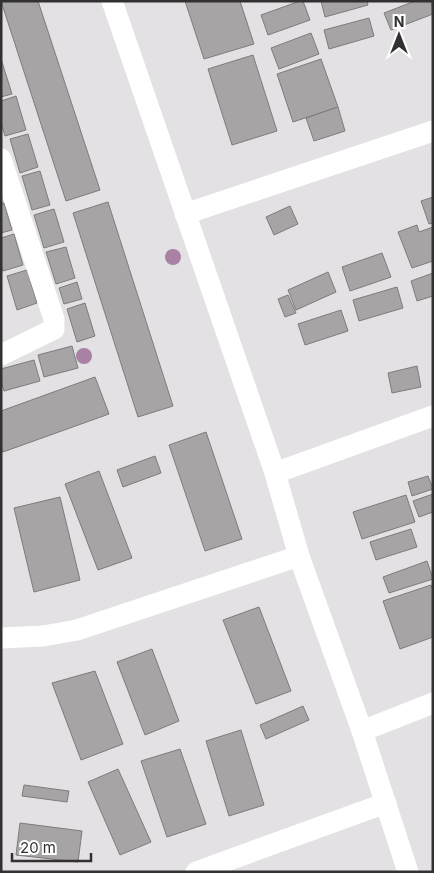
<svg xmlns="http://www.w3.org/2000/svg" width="434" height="873" viewBox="0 0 434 873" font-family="Inter,sans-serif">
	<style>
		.building { fill: #a7a4a6; stroke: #7e7b7d }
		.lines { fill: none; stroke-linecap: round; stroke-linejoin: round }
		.minor { stroke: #fff; stroke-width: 21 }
		.tree { fill: #a881a3 }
	</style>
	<rect width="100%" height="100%" fill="#e3e1e3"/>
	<g class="building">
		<polygon points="1,1 38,1 100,190 66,201"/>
		<polygon points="185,1 240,1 254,44 204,59"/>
		<polygon points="300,1 303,1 310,20 268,35 261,15"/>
		<polygon points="321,1 367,1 368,5 325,17"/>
		<polygon points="415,1 431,1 433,14 391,30 384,13"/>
		<polygon points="369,18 374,36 329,49 324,30"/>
		<polygon points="311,33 319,54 279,69 271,48"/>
		<polygon points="253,55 277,131 232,145 208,69"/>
		<polygon points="1,59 12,94 1,97"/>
		<polygon points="321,59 338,107 293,122 277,74"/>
		<polygon points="16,96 26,130 5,136 1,123 1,101"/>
		<polygon points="338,107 345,131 314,141 306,118"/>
		<polygon points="28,134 38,167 20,173 10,139"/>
		<polygon points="40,171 50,205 32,210 22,176"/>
		<polygon points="433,197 433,223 429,224 421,201"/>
		<polygon points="108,202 173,406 138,417 73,213"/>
		<polygon points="1,203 4,203 12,230 1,233"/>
		<polygon points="290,206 298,224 274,235 266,217"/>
		<polygon points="54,209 64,242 44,248 34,215"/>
		<polygon points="417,225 419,232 433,227 433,261 412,268 398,232"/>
		<polygon points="14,234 23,265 3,271 1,265 1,238"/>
		<polygon points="66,247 75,278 56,284 46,252"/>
		<polygon points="382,253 391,277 350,291 342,267"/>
		<polygon points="27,270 37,303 17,310 7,276"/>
		<polygon points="328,272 336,292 296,310 288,290"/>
		<polygon points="433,273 433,296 417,301 411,281"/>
		<polygon points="77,282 82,299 64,304 59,288"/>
		<polygon points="397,287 403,308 359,321 353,300"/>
		<polygon points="288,295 296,313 285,317 278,299"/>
		<polygon points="85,303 95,336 77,342 67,309"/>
		<polygon points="341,310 348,331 305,345 298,324"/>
		<polygon points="72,346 78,368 44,377 38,355"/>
		<polygon points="34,360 40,381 4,391 1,381 1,369"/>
		<polygon points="417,366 421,387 392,393 388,373"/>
		<polygon points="95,377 109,414 3,452 1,446 1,411"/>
		<polygon points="206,432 242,539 205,551 169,445"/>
		<polygon points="155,456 161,473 123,487 117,470"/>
		<polygon points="99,471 132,558 98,570 65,484"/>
		<polygon points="428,476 433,489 412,496 408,482"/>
		<polygon points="433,494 433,512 419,517 413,501"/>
		<polygon points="406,495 415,522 362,539 353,512"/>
		<polygon points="60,497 80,580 34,592 14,508"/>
		<polygon points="411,529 417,547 376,560 370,542"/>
		<polygon points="427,561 433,579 389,593 383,577"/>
		<polygon points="431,585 433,590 433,637 400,649 383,601"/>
		<polygon points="259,607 291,691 256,704 223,620"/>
		<polygon points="152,649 179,721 145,735 117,662"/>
		<polygon points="95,671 123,744 81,760 52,683"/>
		<polygon points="303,706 309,720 266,739 260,725"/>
		<polygon points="241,730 264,805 229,816 206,741"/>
		<polygon points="180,749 206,824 167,837 141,761"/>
		<polygon points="118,769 151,842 120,855 88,782"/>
		<polygon points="24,785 69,791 67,802 22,796"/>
		<polygon points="20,823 82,831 78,862 16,855"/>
	</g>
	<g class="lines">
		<g class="minor">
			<polyline points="112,1 275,473 299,556 362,731 408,872"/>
			<polyline points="1,159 54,319 54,329 1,355"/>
			<polyline points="185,214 433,131"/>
			<polyline points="275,473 433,416"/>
			<polyline points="1,638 43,636 77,630 299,556"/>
			<polyline points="362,731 433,703"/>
			<polyline points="196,872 386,803"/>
		</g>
	</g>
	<g class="tree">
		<circle cx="173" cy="257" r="8"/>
		<circle cx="84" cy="356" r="8"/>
	</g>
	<rect width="434" height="873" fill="none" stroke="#323132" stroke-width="5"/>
	<g transform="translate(399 35)" stroke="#ffffff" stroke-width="4" paint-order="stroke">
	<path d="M0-4L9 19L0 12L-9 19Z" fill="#323132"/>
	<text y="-8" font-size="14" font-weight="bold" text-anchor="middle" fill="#323132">N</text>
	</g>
	<path d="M12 853v8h79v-8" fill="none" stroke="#323132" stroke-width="2.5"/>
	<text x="20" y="853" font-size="15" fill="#323132" stroke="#ffffff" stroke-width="4" paint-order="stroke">20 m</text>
</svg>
